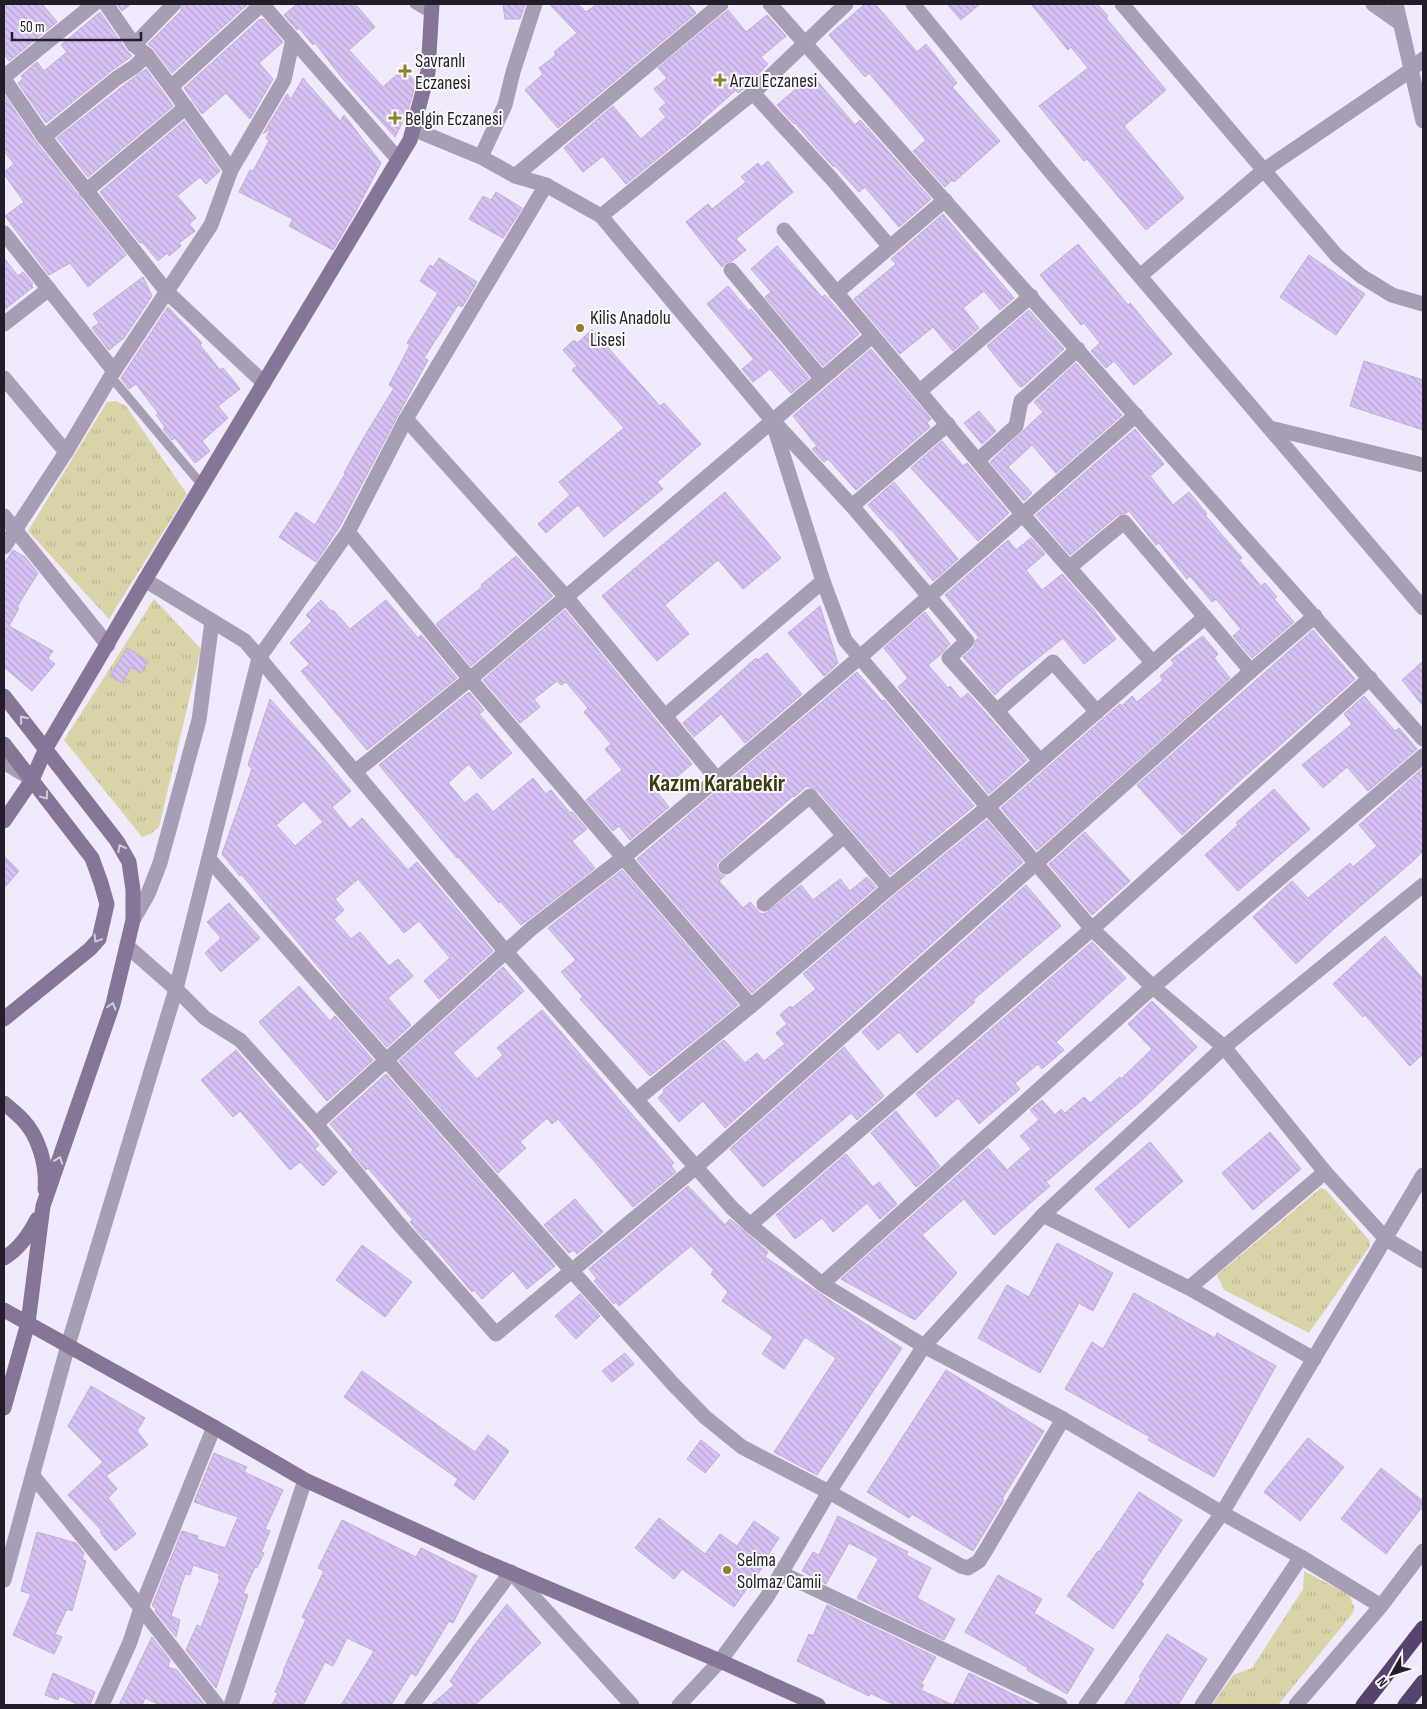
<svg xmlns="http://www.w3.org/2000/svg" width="1427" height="1709" viewBox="0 0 1427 1709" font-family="'Sofia Sans Condensed',sans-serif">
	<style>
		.grass { fill: url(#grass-tufts) }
		.building { fill: url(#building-back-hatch); stroke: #bcafcc; fill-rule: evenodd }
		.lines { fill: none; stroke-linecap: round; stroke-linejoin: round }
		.lane { stroke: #a79db4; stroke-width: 9 }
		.street { stroke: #a79db4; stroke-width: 15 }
		.secondary { stroke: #857697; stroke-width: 15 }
		.highway { stroke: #58436f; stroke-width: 15 }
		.oneway { stroke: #d2ccd8 }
		.poi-dot { fill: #8d8229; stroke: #fbfbfb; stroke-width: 2 }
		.labels { text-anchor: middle; stroke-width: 4; stroke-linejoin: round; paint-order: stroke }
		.poi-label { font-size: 19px; fill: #221d28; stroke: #fbfbfb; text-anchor: start }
		.district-label { font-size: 24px; font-weight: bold; fill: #3e380e; stroke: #fbfbfb }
	</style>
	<defs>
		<pattern id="grass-tufts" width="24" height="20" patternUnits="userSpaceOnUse" patternTransform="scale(1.25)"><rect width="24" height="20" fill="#d9d4a8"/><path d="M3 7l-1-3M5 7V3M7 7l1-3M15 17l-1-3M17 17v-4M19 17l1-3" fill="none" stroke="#bab691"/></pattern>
		<pattern id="building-back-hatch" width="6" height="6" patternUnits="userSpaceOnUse" patternTransform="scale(1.25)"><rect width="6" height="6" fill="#d8c1f5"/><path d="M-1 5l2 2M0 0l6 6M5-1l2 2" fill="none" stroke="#b9a5d2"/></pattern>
	</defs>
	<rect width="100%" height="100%" fill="#f1e9fc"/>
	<g class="grass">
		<polygon points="116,401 126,406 187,494 109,619 28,531 107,402"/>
		<polygon points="154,599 201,649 159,827 152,833 142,837 64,740"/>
		<polygon points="1321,1188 1326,1190 1369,1240 1370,1246 1309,1333 1224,1290 1217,1275"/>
		<polygon points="1304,1571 1349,1595 1354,1607 1353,1613 1278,1705 1212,1705 1233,1675 1252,1668 1303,1589"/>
	</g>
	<g class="building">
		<polygon points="4,4 42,4 57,22 9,61 4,54"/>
		<polygon points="117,4 131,4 122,11"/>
		<polygon points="183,4 248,4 172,73 154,49 148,44 181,11"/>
		<polygon points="297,4 355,4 375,27 349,50 383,87 403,69 416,82 408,111 395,137 342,78 315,43 313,45 299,28 297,30 284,15"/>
		<polygon points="503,4 525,4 520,19 505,19"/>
		<polygon points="549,4 578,4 586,12 597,4 688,4 696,13 558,128 525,90 543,74 539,68 556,55 554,52 577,33"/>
		<polygon points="865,4 875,4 917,52 926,44 957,83 952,87 1000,141 954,182 952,180 945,187 913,151 926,140 869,73 865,77 829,35"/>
		<polygon points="947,4 980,4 961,20"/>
		<polygon points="1031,4 1097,4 1108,16 1106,18 1166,90 1124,126 1184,198 1146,230 1087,159 1084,161 1039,106 1088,68 1071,47 1068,50"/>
		<polygon points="728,10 746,32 767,15 786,36 761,57 768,64 747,86 738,93 736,90 700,122 701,123 626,184 603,156 583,172 564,148 613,106 641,139 666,117 659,109 666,103 654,89 667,78 658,68"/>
		<polygon points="100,12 126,50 132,56 111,71 46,123 18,83 23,79 21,76 37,62 44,71 67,52 61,45"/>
		<polygon points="260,19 261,20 263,19 283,42 259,63 273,79 250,119 226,93 202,114 184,88"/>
		<polygon points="146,69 173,106 88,177 57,138 123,86"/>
		<polygon points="812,75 855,125 860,120 931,199 899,227 865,187 859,192 835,166 834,167 816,148 795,123 794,124 777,105"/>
		<polygon points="303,78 340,121 344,115 381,163 356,211 333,250 289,226 293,219 239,192 250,170 253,171 269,141 266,138 271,128 263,134 287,94 291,99"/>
		<polygon points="4,95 37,143 126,255 88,287 70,263 49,275 5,216 24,202 4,174 4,172 14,164 4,151"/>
		<polygon points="184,121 220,171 206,184 200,177 177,196 196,218 189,224 195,231 179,243 181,246 169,256 167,253 158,261 142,242 140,243 100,192"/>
		<polygon points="768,161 793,192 736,239 746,250 732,261 725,263 722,267 686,222 708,204 712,209 746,182 741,177 758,163 761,167"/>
		<polygon points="496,192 522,208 503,238 469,219 483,196 491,200"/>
		<polygon points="943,214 1014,298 1000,310 984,291 963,308 979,328 953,351 933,327 900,354 854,299 896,264 891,259"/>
		<polygon points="1078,244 1128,305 1130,303 1172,354 1134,385 1114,361 1106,368 1091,351 1100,343 1084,323 1081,325 1040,275"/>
		<polygon points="777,246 822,297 825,295 859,334 823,366 765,297 771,292 751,269"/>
		<polygon points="1309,255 1365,294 1336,335 1280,297"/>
		<polygon points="4,258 18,276 23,272 33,284 31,285 33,287 4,310"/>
		<polygon points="439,258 477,282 462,307 458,305 424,358 428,360 398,415 340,526 316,562 279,537 296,512 315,525 345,474 344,473 364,437 394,388 389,385 410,345 407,343 438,293 420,281 430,265 433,267"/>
		<polygon points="143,277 152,296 124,338 109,350 92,328 99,323 93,314"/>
		<polygon points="728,286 749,311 751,309 809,378 791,393 770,369 753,382 742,369 754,359 707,304"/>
		<polygon points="168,307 202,343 200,345 220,370 223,368 240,389 218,406 228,418 202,441 210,451 195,463 175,438 172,440 163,429 165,427 156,415 158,413 136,384 129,389 121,378"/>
		<polygon points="1029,310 1064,349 1022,387 1019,386 987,346"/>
		<polygon points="592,330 660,406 664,403 701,444 657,482 663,489 604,537 578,505 546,533 538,524 570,495 559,482 624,428 572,370 577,366 563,350 574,340 577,343"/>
		<polygon points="871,349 931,419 927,423 930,427 856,490 828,459 824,462 812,449 817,446 793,416"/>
		<polygon points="1364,361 1423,380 1423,430 1350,406"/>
		<polygon points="1076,363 1122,415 1056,473 1032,445 1008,467 1032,493 1024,501 990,462 1043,412 1034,402"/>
		<polygon points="979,411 996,431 982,444 964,423"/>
		<polygon points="1135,429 1164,464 1150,476 1173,505 1189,492 1207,514 1205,515 1242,558 1239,560 1261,586 1265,583 1277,597 1274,599 1294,622 1252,658 1233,636 1241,629 1216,599 1212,602 1190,576 1187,579 1159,543 1156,545 1129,511 1126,513 1118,515 1070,555 1036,515"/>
		<polygon points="942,441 963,466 967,463 1009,513 978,541 911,468"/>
		<polygon points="894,482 958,559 933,581 891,529 890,530 868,505"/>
		<polygon points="725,492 781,558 743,589 718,560 665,605 689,634 657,661 602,596"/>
		<polygon points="1031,538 1045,554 1026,570 1042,590 1062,574 1093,609 1116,639 1084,664 1063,638 1007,683 995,695 963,657 974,647 976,640 979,638 945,595 1008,540 1016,550"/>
		<polygon points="13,550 25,557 38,573 17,607 19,608 9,626 53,651 48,658 55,664 32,691 4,667 4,564"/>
		<polygon points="516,556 553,596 471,666 436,624 482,587 481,585"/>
		<polygon points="321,600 331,611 333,610 350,629 386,600 418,638 421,635 457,678 367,750 301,671 310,664 290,643 312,621 306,615"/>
		<polygon points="820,606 838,663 824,676 788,633"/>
		<polygon points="565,610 692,764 658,793 669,807 630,840 619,826 613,831 586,800 622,770 605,749 611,744 584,712 588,708 566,682 561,685 557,681 534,699 540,707 520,723 483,680"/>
		<polygon points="925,612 950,644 940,655 928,665 948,688 950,686 961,699 968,693 1027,760 989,794 898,687 908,678 884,648"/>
		<polygon points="1313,630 1355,679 1235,785 1182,835 1137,785"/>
		<polygon points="1203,636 1218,654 1214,658 1230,678 1037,850 1001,808 1120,704 1122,706 1132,696 1137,702 1163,680 1160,676 1174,664 1171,660"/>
		<polygon points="127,648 148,661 141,673 131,667 122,683 110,676"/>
		<polygon points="767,653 802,694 745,743 721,714 694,737 683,723 756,658 758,660"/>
		<polygon points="1423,661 1423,706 1402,680"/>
		<polygon points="857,672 882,701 884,700 974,806 890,875 817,790 807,786 794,797 793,796 716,864 719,873 725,876 719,881 743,908 750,902 761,914 766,913 801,885 813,900 840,879 850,891 867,877 876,887 752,993 637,859"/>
		<polygon points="469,692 484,710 479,714 512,753 481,779 469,764 448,783 465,803 477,793 493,812 533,778 546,794 551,790 570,813 572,812 587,829 572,841 595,868 521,925 500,901 499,903 458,857 457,858 379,765"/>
		<polygon points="1364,696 1395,731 1399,728 1417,749 1368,791 1347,767 1323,788 1302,765 1352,724 1344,714"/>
		<path d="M270,699L319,753L351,791L332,807L350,829L362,818L408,870L417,862L493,951L439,999L424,981L450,958L419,921L404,933L358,879L335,899L344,910L334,919L351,939L360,932L389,966L398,959L413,976L388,998L411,1025L387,1047L349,1004L241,874L240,876L222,854L252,769L248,765ZM304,801L323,822L295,846L276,825Z"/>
		<polygon points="1423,768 1423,851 1413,861 1335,928 1296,964 1253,917 1292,881 1308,898 1350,863 1353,867 1377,846 1359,825"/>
		<polygon points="1274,789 1310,829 1238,891 1205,855 1238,825 1236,823"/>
		<polygon points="987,820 1023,862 725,1128 703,1101 679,1122 658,1098 664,1092 663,1090 724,1040 745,1063 757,1053 764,1061 785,1044 776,1033 787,1024 780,1015 790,1006 792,1008 816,989 803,974 895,895"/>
		<polygon points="1085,832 1130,881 1092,915 1049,864"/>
		<polygon points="4,856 19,871 4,888"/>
		<polygon points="622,870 738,1005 650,1076 580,999 583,997 561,972 576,960 548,928"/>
		<polygon points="1026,885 1061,926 973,1000 975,1002 917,1053 899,1032 878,1050 862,1032"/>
		<polygon points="229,903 260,938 221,972 205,953 221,938 207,922"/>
		<polygon points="1385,936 1423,979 1423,1054 1410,1066 1365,1015 1363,1017 1333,984"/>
		<polygon points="1092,942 1126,978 1056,1042 1064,1050 1042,1069 1038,1064 1015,1083 1020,1089 979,1124 958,1098 936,1117 916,1094"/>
		<polygon points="503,967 524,991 453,1053 477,1079 503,1055 497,1048 542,1010 674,1163 671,1166 676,1172 633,1207 558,1119 552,1124 547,1118 520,1142 526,1148 498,1173 399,1061"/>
		<polygon points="299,986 330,1021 335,1016 373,1060 327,1101 259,1022"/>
		<polygon points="1152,1001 1197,1047 1141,1101 1046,1182 1050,1186 994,1235 964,1199 922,1235 957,1273 915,1320 841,1279 988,1148 1007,1170 1031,1149 1020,1136 1039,1120 1030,1110 1042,1100 1055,1115 1061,1109 1065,1113 1084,1097 1090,1103 1120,1077 1121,1079 1152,1049 1128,1024"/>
		<polygon points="844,1047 884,1096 857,1120 851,1113 763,1187 730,1149"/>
		<polygon points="236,1050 319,1145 315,1149 337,1172 323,1186 300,1162 290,1170 240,1111 233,1117 201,1080"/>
		<polygon points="386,1074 555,1266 527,1289 513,1271 482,1299 474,1290 472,1292 427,1239 425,1240 410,1222 413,1220 368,1168 366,1170 351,1152 353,1150 330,1124"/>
		<polygon points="896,1111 940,1166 916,1187 871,1133"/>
		<polygon points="1270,1132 1301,1169 1253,1210 1222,1173"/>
		<polygon points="1150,1142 1183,1181 1129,1228 1095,1189"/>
		<polygon points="846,1154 873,1187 879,1182 897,1204 880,1219 867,1203 833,1232 822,1218 795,1239 776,1215"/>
		<polygon points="688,1186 725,1225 730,1219 768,1252 765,1257 902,1348 817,1475 774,1452 836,1358 805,1337 784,1369 762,1354 773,1337 722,1301 728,1292 711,1274 714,1270 691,1246 619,1306 616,1302 614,1304 594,1281 597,1279 589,1269"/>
		<polygon points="575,1199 603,1232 577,1254 574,1250 569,1253 544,1225"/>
		<polygon points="1057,1243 1113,1273 1093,1311 1079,1303 1040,1373 978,1338 1007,1285 1029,1297"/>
		<polygon points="362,1245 412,1282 385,1317 336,1280"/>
		<polygon points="1134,1293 1215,1338 1217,1333 1276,1366 1214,1477 1148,1440 1150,1437 1065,1389 1092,1342 1103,1349"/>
		<polygon points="580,1294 600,1316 576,1339 555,1316"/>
		<polygon points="625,1353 634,1364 612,1382 602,1371"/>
		<polygon points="946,1370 1044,1431 1002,1499 1004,1500 973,1551 912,1514 909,1518 867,1492"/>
		<polygon points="362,1371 475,1452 488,1435 509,1451 474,1500 454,1485 458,1479 344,1397"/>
		<polygon points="91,1386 145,1418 137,1431 148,1445 106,1476 117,1489 108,1498 136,1534 115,1551 100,1532 102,1531 68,1495 103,1462 68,1426"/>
		<polygon points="1308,1438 1344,1467 1300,1521 1264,1492"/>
		<polygon points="701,1440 720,1455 705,1473 687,1459"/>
		<polygon points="214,1453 247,1467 244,1472 283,1490 265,1529 270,1531 261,1552 264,1553 257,1568 255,1567 243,1593 248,1595 216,1688 186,1650 197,1625 201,1627 220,1579 218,1578 220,1574 193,1565 190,1575 185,1574 171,1616 180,1620 176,1637 155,1611 156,1608 152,1606 182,1531 198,1536 197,1539 225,1548 238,1517 194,1502"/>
		<polygon points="1381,1468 1423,1501 1423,1506 1386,1554 1341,1519"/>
		<polygon points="1139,1492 1182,1520 1141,1582 1144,1584 1113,1629 1067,1596 1098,1551 1099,1552"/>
		<polygon points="838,1516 908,1552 906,1555 931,1568 917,1598 955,1619 944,1640 857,1598 878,1560 878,1558 849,1543 826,1584 802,1571 813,1552 819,1555"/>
		<polygon points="659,1518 705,1554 720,1534 737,1546 754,1521 779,1538 762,1564 764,1565 734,1607 682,1569 674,1579 635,1548"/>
		<polygon points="342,1520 416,1557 421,1548 477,1576 453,1623 449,1621 416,1676 411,1673 391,1705 341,1705 374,1651 347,1638 333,1666 325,1662 303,1705 272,1705 278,1693 275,1692 284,1672 283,1671 306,1619 302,1617 324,1571 318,1568"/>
		<polygon points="37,1532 76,1543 84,1553 82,1559 86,1561 72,1611 67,1609 55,1634 62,1637 54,1654 13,1635 31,1594 21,1591"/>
		<polygon points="998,1575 1042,1599 1034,1613 1094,1649 1067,1694 1027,1670 1028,1668 965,1632"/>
		<polygon points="507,1604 541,1643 475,1705 431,1705 454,1685 450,1681 475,1644"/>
		<polygon points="827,1605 936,1657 921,1684 924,1685 921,1690 953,1705 969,1673 1035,1705 895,1705 870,1693 869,1696 797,1661 809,1634 813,1636"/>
		<polygon points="1167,1634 1207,1659 1178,1705 1124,1705 1141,1678 1139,1677"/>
		<polygon points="152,1637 170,1660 168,1667 177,1670 205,1705 160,1705 145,1698 142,1705 119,1705"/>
		<polygon points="53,1673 95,1692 90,1705 80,1705 59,1696 58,1700 45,1695"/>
	</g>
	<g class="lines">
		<g class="lane">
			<polyline points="414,4 431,14"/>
			<polyline points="111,377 202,485"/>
		</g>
		<g class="street">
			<polyline points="106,4 134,45 147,55 171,87 231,170"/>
			<polyline points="262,4 398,159"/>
			<polyline points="770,4 1423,739"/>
			<polyline points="913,4 1050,171 1423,608"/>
			<polyline points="1122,4 1337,256 1361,276 1392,295 1423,304"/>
			<polyline points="1373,4 1400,23"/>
			<polyline points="1396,4 1423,121"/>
			<polyline points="134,45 174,4"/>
			<polyline points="4,77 94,4"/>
			<polyline points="4,79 44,137 167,292 264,383"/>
			<polyline points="171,87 262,4"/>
			<polyline points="753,93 831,178 890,247"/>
			<polyline points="413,129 481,157 515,176 546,185 601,216 772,420 823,581 845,640 1092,929 1153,987 1224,1047 1325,1172 1386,1239 1423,1261"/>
			<polyline points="44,137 117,78 134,67 147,55"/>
			<polyline points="481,157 505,105 513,72 535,4"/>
			<polyline points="515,176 721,4"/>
			<polyline points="86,191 186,107"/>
			<polyline points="601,216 753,93 846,4"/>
			<polyline points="784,230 1023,515 1153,663"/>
			<polyline points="4,233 114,371"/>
			<polyline points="731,270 821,378"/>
			<polyline points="1140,276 1264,170 1411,70 1423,59"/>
			<polyline points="836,293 945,200"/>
			<polyline points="4,324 49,289"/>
			<polyline points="4,378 66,452"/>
			<polyline points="920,391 1031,296"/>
			<polyline points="406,419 567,598 717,779"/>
			<polyline points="776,424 852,506 967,641 949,658 997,711 1040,761"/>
			<polyline points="1270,428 1423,465"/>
			<polyline points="978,460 1016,426 1021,401 1078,349"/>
			<polyline points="852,506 948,424"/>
			<polyline points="4,516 108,645"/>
			<polyline points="348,532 470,679 751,1006"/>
			<polyline points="4,547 66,452 114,371 211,225 231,170 284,80 293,39"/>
			<polyline points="1070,567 1124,522 1251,671"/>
			<polyline points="145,580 245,641 506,952 732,1208 750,1225 822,1284 924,1346 1063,1419 1222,1513 1301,1557 1381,1606"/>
			<polyline points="997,711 1053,662 1097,712"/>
			<polyline points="665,716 823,581"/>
			<polyline points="4,762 30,778"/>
			<polyline points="355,772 470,679 872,336"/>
			<polyline points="209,859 571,1270 673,1384 705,1417 742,1447 829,1492 961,1566 968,1568 979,1561 987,1548 1063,1419"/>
			<polyline points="726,867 810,796 889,888"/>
			<polyline points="764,904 844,836"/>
			<polyline points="133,920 148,894 160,863 199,720 212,621"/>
			<polyline points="127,946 176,989 205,1018 240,1040 316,1124 399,1224 496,1334 696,1167 1251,671 1315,616"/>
			<polyline points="637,1099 751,1006 889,888 988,807 1205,617"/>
			<polyline points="316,1124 532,928 624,857 717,779 860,657 1136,415"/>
			<polyline points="1043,1215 1189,1288 1314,1359"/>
			<polyline points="750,1225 1092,929 1370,678"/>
			<polyline points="822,1284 1153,987 1423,756"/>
			<polyline points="1189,1288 1325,1172"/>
			<polyline points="33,1476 141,1608 217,1705"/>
			<polyline points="781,1573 1060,1705"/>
			<polyline points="4,1580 68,1345 176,989 259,658 348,532 406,419 546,185"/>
			<polyline points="102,1705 130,1642 141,1608 214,1427"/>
			<polyline points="231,1705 305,1480"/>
			<polyline points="412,1705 511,1572 632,1705"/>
			<polyline points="679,1705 720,1661 767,1597 829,1492 924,1346 1043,1215 1224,1047 1423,885"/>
			<polyline points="1086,1705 1222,1513 1423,1175"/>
			<polyline points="1202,1705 1301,1557"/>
			<polyline points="1296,1705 1381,1606 1423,1551"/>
		</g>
		<g class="secondary">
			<polyline points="4,696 117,841 129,862 133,890 133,920 113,1004 43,1206 28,1323 4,1408"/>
			<polyline points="4,744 92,858 101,883 107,904 99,939 90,949 4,1019"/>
			<polyline points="4,821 32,780 46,748 145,580 410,140 428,72 432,4"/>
			<path d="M4,1103C10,1108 16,1113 22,1119C39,1136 47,1166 45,1189"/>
			<path d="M4,1258C19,1249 29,1235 37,1219"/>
			<polyline points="4,1310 214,1427 305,1480 481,1560 720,1661 818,1705"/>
		</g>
		<g class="highway">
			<polyline points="1363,1705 1423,1628"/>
			<polyline points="1405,1705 1423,1682"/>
		</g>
	</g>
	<defs><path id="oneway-chevron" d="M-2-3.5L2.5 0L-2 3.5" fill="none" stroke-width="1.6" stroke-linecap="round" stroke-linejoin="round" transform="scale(1.25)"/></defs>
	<g class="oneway">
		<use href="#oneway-chevron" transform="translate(23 719) rotate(-129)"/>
		<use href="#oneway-chevron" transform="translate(45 796) rotate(53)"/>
		<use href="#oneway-chevron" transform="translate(121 848) rotate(-118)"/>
		<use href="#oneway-chevron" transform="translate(97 939) rotate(121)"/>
		<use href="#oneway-chevron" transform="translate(112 1006) rotate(-73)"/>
		<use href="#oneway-chevron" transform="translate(59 1160) rotate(-71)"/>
	</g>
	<g class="poi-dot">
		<path d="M402.5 63.5h5v5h5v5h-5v5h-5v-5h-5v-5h5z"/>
		<path d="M717.5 72.5h5v5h5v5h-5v5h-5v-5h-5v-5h5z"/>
		<path d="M392.5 110.5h5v5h5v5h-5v5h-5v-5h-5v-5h5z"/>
		<circle cx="580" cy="328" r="5"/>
		<circle cx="727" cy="1570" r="5"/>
	</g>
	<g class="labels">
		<g class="poi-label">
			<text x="415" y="67">Savranlı<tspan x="415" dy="22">Eczanesi</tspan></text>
			<text x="730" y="87">Arzu Eczanesi</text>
			<text x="405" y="125">Belgin Eczanesi</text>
			<text x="590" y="324">Kilis Anadolu<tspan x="590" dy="22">Lisesi</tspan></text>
			<text x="737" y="1566">Selma<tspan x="737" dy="22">Solmaz Camii</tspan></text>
		</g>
		<g class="district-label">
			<text x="717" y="791">Kazım Karabekir</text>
		</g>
	</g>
	<rect width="1427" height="1709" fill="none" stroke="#221d28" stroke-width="10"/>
	<g transform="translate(1392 1674) rotate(231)" stroke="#fbfbfb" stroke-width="4" paint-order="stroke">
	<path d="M0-4L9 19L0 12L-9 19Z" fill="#221d28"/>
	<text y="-8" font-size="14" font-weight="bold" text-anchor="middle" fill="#221d28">N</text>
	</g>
	<path d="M12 32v8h129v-8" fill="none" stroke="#221d28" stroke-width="2.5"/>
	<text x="20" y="32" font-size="15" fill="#221d28" stroke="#fbfbfb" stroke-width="4" paint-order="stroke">50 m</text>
</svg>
